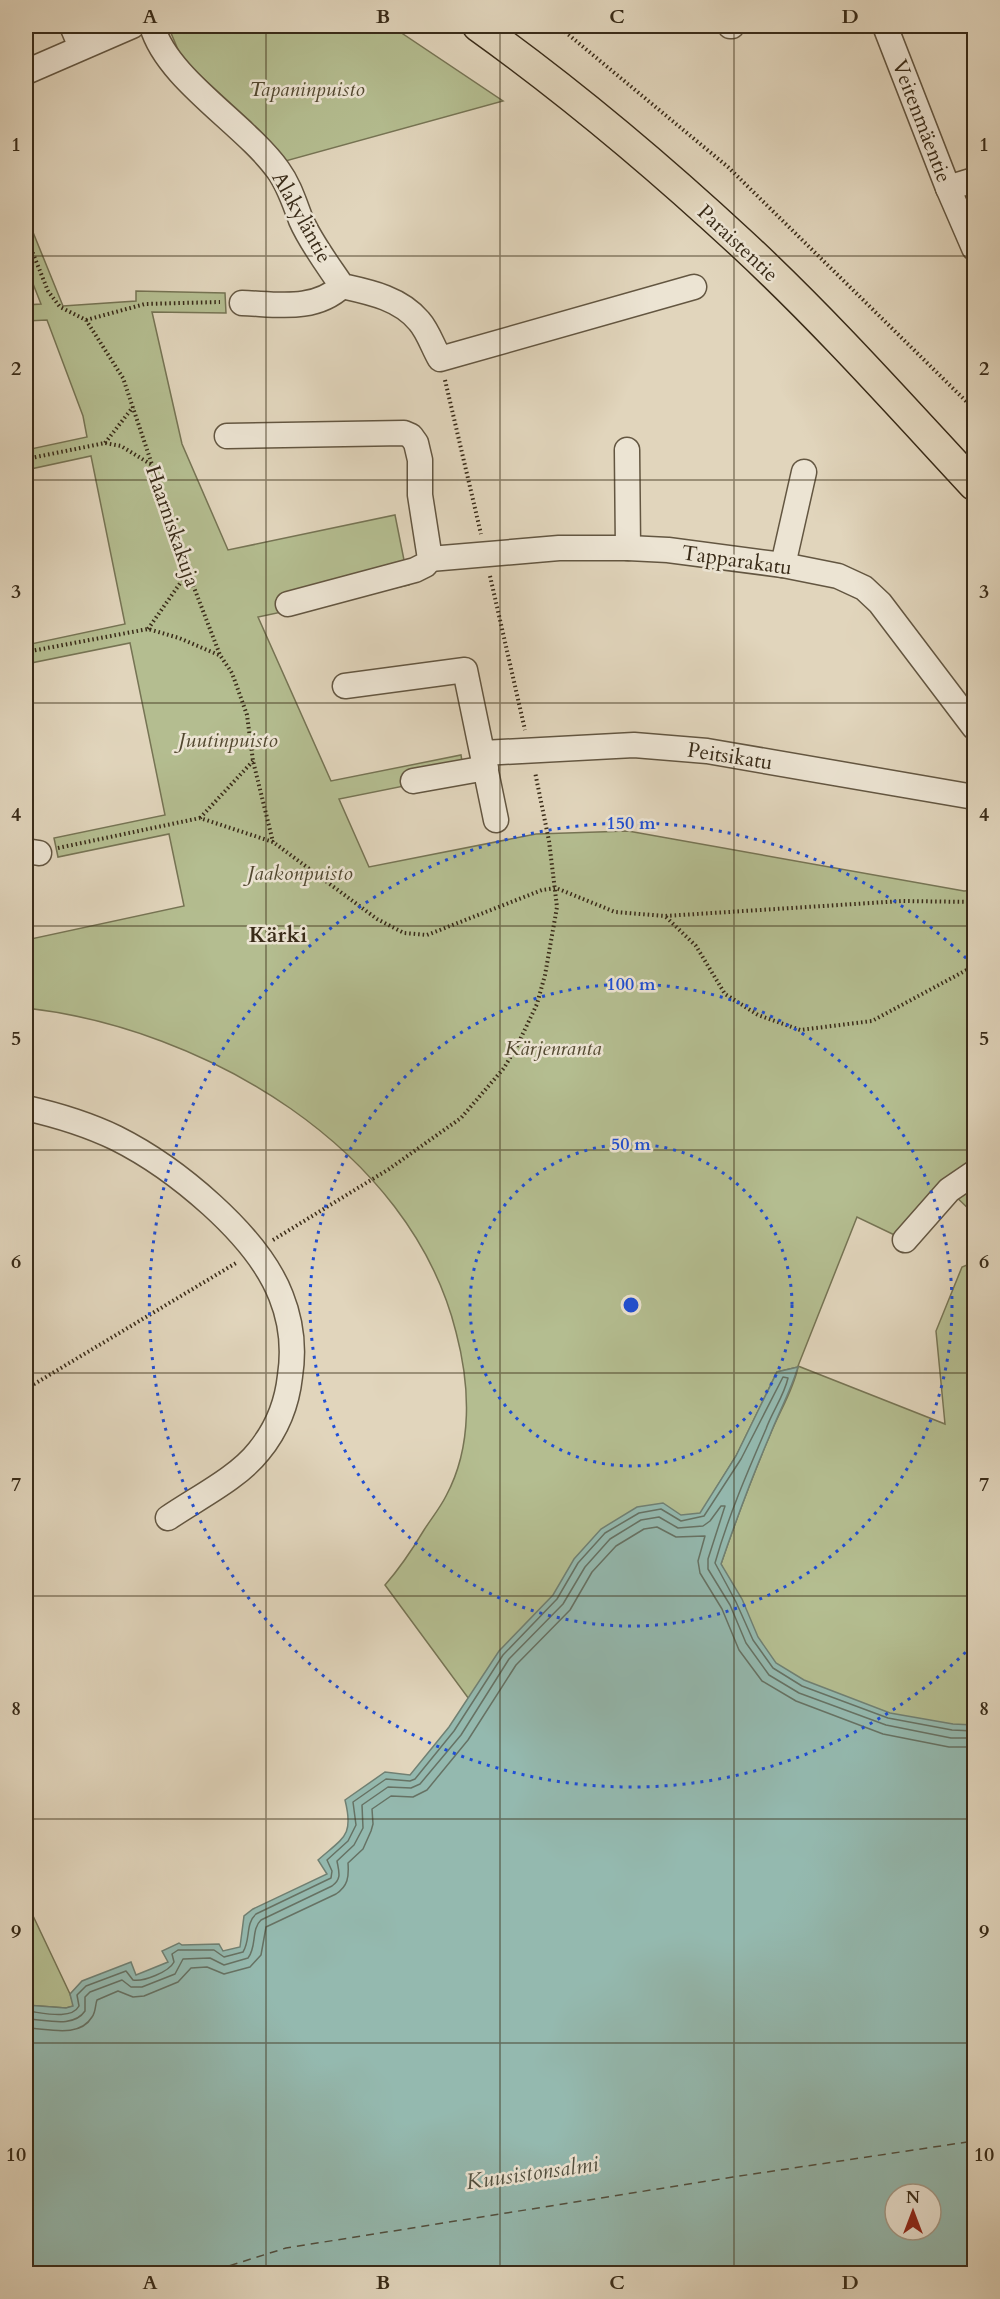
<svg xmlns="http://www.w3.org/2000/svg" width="1000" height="2299" viewBox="0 0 1000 2299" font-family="Cardo,serif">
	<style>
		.green { fill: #b4bd90; stroke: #767454; stroke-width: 1.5 }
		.water { fill: #94b9af; stroke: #708073; stroke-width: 1.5; fill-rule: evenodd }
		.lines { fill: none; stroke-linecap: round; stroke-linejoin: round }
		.shore { stroke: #667264; stroke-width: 1.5 }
		.ferry { stroke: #504e3e; stroke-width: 1.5; stroke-dasharray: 8 6; stroke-linecap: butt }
		.minor-casing { stroke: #635641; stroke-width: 27 }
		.major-casing { stroke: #392b18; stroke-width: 33 }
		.path { stroke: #392b18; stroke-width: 4; stroke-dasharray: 1.5 3; stroke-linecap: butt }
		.minor { stroke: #ece4d3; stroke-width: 24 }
		.major { stroke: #e1d5bc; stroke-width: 30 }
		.grid { fill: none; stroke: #392b18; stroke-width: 1.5; stroke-opacity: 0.55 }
		.ring { fill: none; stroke: #1d4ed8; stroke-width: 3; stroke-dasharray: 3 6 }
		.labels { text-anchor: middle; stroke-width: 5; stroke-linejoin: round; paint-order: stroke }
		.park-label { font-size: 21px; font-style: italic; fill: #524830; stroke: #ece4d3 }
		.street-label { font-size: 21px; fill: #392b18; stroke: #ece4d3 }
		.neighbourhood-label { font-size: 22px; font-weight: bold; fill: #392b18; stroke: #ece4d3 }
		.water-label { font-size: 22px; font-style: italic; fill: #504e3e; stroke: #ece4d3 }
		.centre { fill: #1d4ed8; stroke: #ece4d3; stroke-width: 3 }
		.ring-label { font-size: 18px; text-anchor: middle; font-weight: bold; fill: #1d4ed8; stroke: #ece4d3; stroke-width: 5; stroke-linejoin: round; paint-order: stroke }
		.neatline { fill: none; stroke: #392b18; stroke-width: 2 }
		.grid-label { font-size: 20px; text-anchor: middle; font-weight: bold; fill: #392b18 }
	</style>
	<rect width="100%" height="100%" fill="#e1d5bc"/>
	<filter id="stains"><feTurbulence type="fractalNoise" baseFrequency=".00333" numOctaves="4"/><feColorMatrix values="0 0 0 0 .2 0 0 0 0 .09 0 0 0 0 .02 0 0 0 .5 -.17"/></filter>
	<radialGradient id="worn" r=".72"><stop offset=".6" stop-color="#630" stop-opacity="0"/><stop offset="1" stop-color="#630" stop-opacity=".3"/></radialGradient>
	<g class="green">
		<polygon points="168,26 391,26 503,101 282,162 251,122 182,59"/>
		<path d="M26,215L63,306L136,301V291L225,293L226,313L152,312L182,444L228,550L395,515L409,585L258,617L331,781L461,755L464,774L339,799L369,867L536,834L628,831L964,891L974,890V1214L949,1190L905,1240L857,1217L798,1366L945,1424L936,1331L962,1267L974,1262V1849L849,1847L721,1564C736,1520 752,1477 770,1435C779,1412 793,1391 798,1367L777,1372L736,1456L713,1493L671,1606L459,1714L469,1699L385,1585C400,1568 412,1550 424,1530C431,1519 440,1508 446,1496C473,1446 470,1385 456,1332C410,1148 204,1028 26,1008V940L184,906L169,834L58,857L54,838L165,815L130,643L26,664V645L125,624L91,456L26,470V450L87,437L83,416L47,320L26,321V305L41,304L26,266Z"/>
		<polygon points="26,1901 70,1994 74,2006 66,2008 26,2005"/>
	</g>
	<path class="water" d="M798,1367C791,1390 779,1412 770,1435C752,1477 736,1520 721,1564L742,1599L758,1637L776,1663L804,1680L890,1713L953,1724L974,1725V2273H26V2005L66,2008L73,2006L70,1994L82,1981L131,1962L136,1975L168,1962L162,1951L179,1943L182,1945L219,1944L223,1951L240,1947L244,1916L253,1909L327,1874L318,1860C344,1837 354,1836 345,1800L385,1772L410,1775L449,1727L499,1651L553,1595L574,1559L601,1529L637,1507L663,1503L681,1515L700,1513L736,1456L777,1372ZM895,2194H931V2230H895Z"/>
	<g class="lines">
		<g class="shore">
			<path d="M26,2011C40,2012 71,2021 79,2006L77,1995L86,1986L126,1971L133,1980C143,1982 169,1972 174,1962L172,1954L178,1950H214L224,1957L243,1952C251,1939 245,1924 256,1914L331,1878L332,1871L327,1860L348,1841L356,1825L353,1802L386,1779L410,1781L415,1779L454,1731L503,1655L557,1599L578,1563L605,1533L639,1513L661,1509L681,1521L704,1516L741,1459L783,1377L788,1378C784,1396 772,1412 766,1429C747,1473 728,1517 715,1563L736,1602L753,1640L773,1668L802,1686L888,1718L952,1730L974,1731"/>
			<path d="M26,2019C44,2019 73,2029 85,2011V1997L90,1992L122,1980L131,1987H142L175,1974L183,1959L210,1958L224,1965L248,1958C257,1947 251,1929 261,1920L332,1886C342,1879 339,1872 337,1861L354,1845L363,1828L362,1805L388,1787L411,1788L420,1784L461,1735L509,1659L563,1604L585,1567L610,1539L641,1520L659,1517L678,1528L703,1526L710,1521L721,1506H725L708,1559V1569L730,1605L746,1643L769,1675L799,1693L886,1725L951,1738H974"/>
			<path d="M26,2028C46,2028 79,2039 92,2017C96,2012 95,2005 97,2000L118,1991L133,1997L144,1996L178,1982L191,1968L207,1967L224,1974L250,1967L261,1955L266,1927L336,1894C348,1886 349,1877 348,1863L363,1849L371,1831L373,1824L372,1809L391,1796L413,1797L427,1790L468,1740L516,1665L570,1610L592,1572L616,1546L644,1529L657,1527L676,1537L705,1536L698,1561L700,1573L722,1609L739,1650L762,1681L796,1701L883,1734L949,1747H974"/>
		</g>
		<polyline class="ferry" points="203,2274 286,2248 733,2177 974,2141"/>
		<defs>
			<g id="minor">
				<polyline points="72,26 81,47"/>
				<path d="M152,26C167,79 245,124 278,170C289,185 294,202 301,220C311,243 328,265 342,286C369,292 400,298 419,321C428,331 433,347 440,359L694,287"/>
				<polyline points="730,26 732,26"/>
				<polyline points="885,26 948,188 974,248"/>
				<polyline points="26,72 132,26"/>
				<polyline points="948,188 974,180"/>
				<path d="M242,303C277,304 314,312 342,286"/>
				<polyline points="227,436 404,433 411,436 416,443 420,460 420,495 430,559 425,565 415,570 288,604"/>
				<polyline points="627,450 628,548"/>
				<polyline points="430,559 559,548 628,548 668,550 783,565 838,576 864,588 880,603 974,727"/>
				<polyline points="783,565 804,472"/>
				<polyline points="345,686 465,670 496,820"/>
				<polyline points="483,753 634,745 707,751 974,797"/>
				<polyline points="413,781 486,768"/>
				<polyline points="26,851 39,853"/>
				<path d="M26,1108C57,1115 87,1124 116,1138C174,1167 257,1234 281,1296C291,1321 294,1350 290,1376C287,1404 277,1429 259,1451C238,1478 197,1498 168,1518"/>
				<polyline points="905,1240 949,1190 974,1173"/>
			</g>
			<path id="major" d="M478,26C570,92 658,166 741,243C823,319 898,403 974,485"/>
		</defs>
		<use href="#minor" class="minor-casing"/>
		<use href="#major" class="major-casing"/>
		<g class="path">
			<polyline points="558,26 728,167 974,409"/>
			<polyline points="26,236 48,291 60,307 86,320 123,378 188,572 220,655 232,673 247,715 253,761 273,842"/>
			<polyline points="86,320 145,304 220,302"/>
			<polyline points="445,380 481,534"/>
			<polyline points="105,443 133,407"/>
			<polyline points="26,459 105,443 121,446 152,465"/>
			<polyline points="490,576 525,730"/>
			<polyline points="148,629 188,572"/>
			<polyline points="26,652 148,629 179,638 219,655"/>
			<polyline points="200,818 253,761"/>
			<polyline points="58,848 200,818 273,842 377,919 404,933 427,935 542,890 556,888 615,912 665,916 902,901 974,902"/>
			<polyline points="666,917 696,946 725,994 758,1015 800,1030 872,1021 974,966"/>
			<polyline points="273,1240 389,1169 461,1118 504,1068 517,1046 537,1004 545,975 557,907 549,841 535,772"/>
			<polyline points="26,1389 236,1263"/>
		</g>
		<use href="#minor" class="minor"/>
		<use href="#major" class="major"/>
	</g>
	<path class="grid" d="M266,26V2274M500,26V2274M734,26V2274M26,256H974M26,480H974M26,703H974M26,926H974M26,1150H974M26,1373H974M26,1596H974M26,1819H974M26,2043H974"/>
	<g class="ring">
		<circle cx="631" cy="1305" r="161"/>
		<circle cx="631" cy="1305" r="321"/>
		<path d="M972 1646A482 482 0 1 1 972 964"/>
	</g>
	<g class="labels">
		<g class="park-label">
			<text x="307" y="96">Tapaninpuisto</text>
			<text x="228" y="747">Juutinpuisto</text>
			<text x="300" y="880">Jaakonpuisto</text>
			<text x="553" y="1055">Kärjenranta</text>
		</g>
		<g class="street-label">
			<text transform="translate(922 121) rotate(69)" y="7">Veitenmäentie</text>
			<text transform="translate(302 217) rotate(61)" y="7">Alakyläntie</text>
			<text transform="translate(738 243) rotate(43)" y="7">Paraistentie</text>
			<text transform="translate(173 526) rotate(71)" y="7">Haarniskakuja</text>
			<text transform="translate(737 560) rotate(8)" y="7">Tapparakatu</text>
			<text transform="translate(730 756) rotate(9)" y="7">Peitsikatu</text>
		</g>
		<g class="neighbourhood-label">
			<text x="278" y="942">Kärki</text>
		</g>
		<g class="water-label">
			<text transform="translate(532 2172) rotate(-8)" y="8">Kuusistonsalmi</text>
		</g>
	</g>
	<circle cx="631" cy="1305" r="9" class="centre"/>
	<g class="ring-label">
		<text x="631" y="829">150 m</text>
		<text x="631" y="990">100 m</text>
		<text x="631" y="1150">50 m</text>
	</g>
	<rect width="1000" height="2299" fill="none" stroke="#e1d5bc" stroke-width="66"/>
	<g transform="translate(913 2212)"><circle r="28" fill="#ece4d3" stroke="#a49a88" stroke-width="1.5"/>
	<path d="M0-4.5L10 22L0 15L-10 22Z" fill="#8f2418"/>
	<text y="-9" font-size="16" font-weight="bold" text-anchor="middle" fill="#392b18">N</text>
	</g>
	<rect x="33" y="33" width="934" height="2233" class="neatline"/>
	<g class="grid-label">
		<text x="150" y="23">A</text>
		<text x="383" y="23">B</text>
		<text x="617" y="23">C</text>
		<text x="850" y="23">D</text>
		<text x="16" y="151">1</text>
		<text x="984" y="151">1</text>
		<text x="16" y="375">2</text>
		<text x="984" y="375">2</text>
		<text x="16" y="598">3</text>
		<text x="984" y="598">3</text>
		<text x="16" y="821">4</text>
		<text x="984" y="821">4</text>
		<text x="16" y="1045">5</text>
		<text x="984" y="1045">5</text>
		<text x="16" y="1268">6</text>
		<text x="984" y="1268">6</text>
		<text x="16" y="1491">7</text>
		<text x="984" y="1491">7</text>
		<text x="16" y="1715">8</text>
		<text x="984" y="1715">8</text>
		<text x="16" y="1938">9</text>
		<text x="984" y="1938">9</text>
		<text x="16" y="2161">10</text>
		<text x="984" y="2161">10</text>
		<text x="150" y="2289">A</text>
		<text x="383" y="2289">B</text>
		<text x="617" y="2289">C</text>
		<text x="850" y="2289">D</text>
	</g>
	<rect width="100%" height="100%" filter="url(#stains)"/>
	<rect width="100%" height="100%" fill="url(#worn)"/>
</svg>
